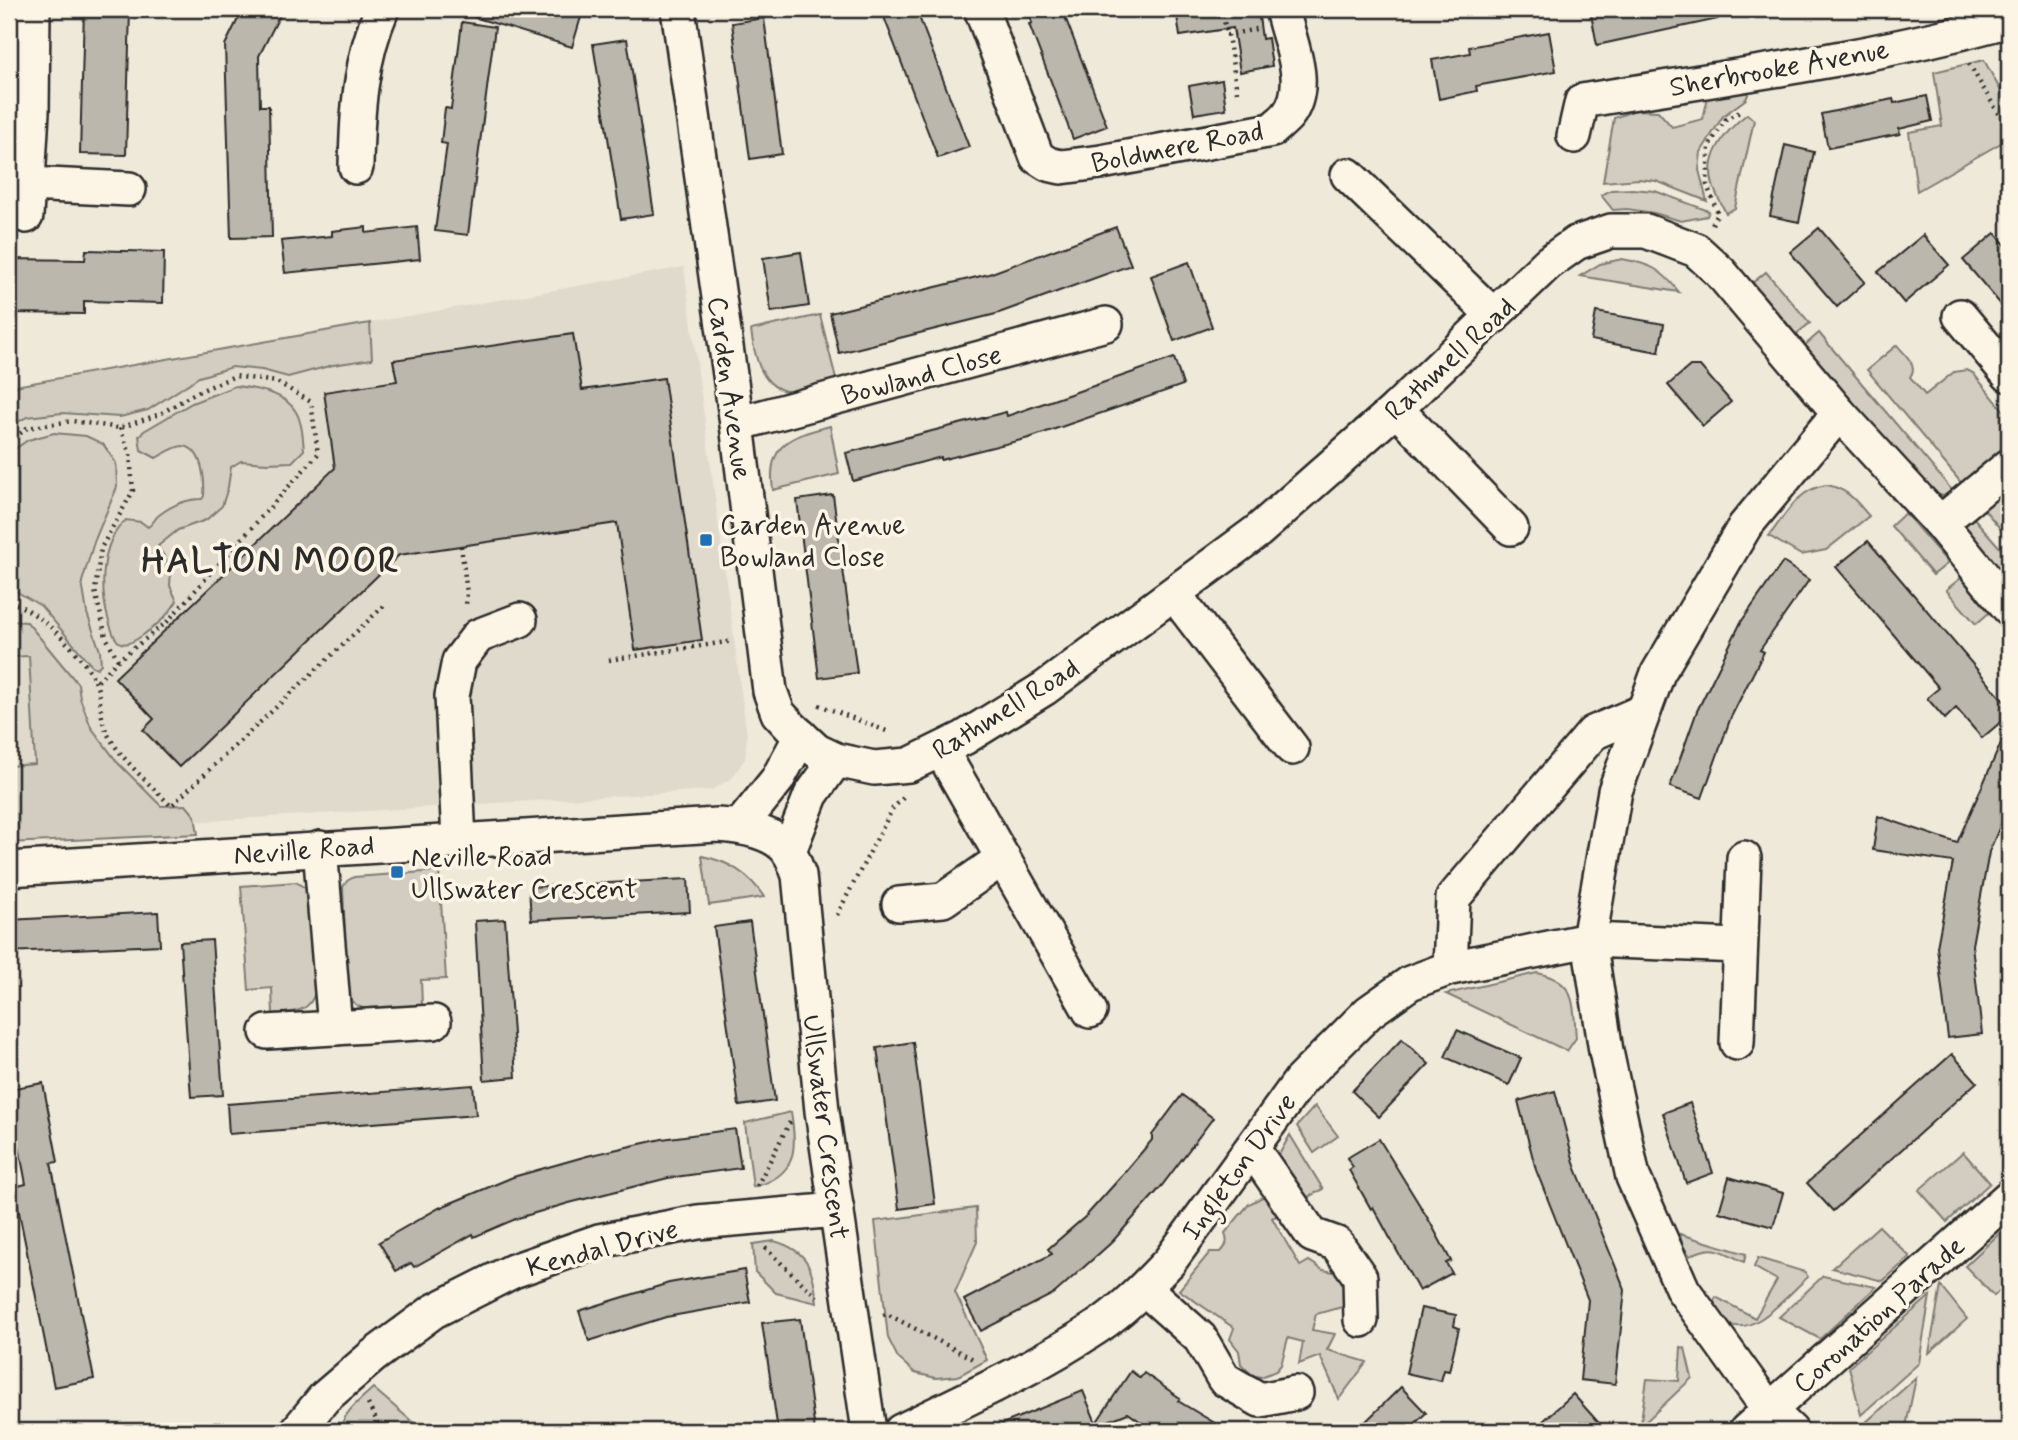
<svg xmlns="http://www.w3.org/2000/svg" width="2018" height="1440" viewBox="0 0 2018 1440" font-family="Mynerve,sans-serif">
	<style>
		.built { fill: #e0dacc }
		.green { fill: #d2cdc0; stroke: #7e7c76; stroke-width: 2 }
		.building { fill: #bcb7ac; stroke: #2b2b2b; stroke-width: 2 }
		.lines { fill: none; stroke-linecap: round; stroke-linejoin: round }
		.minor-casing { stroke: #2b2b2b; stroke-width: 38 }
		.path { stroke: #2b2b2b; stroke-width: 4.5; stroke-dasharray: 2 5; stroke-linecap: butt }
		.minor { stroke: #fcf5e5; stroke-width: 33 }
		.poi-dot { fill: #1f6fb2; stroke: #fcf5e5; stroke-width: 2.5 }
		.labels { text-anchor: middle; stroke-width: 7; stroke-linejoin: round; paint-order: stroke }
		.street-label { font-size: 28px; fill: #2b2b2b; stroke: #fcf5e5 }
		.poi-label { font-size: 28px; fill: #2b2b2b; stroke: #fcf5e5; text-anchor: start }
		.district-label { font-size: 35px; font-weight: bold; letter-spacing: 2px; fill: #2b2b2b; stroke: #fcf5e5 }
	</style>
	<rect width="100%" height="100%" fill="#efe9da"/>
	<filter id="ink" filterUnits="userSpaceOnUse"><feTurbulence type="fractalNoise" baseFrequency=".0143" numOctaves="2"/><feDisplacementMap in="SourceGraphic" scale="14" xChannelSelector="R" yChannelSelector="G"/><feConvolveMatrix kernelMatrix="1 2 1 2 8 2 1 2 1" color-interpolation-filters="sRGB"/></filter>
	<g filter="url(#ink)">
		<polygon class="built" points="684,267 747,736 745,759 732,778 712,790 9,833 9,387"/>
		<g class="green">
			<polygon points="1984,60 2009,106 2009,153 2001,143 1917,191 1909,132 1942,126 1934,72"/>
			<polygon points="1751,88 1746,99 1723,116 1701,152 1699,170 1707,201 1656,181 1639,179 1603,182 1614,118 1635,110 1658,111 1672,127 1703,119 1708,97"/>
			<path d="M1747,114L1754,120L1735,208L1726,213C1722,205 1717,197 1714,188C1703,158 1725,131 1747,114Z"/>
			<polygon points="1632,189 1655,191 1709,211 1707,216 1681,221 1654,213 1627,209 1613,210 1601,195 1611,190"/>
			<path d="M1622,259C1651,264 1661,269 1679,292L1580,276L1600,264Z"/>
			<polygon points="1766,272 1810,323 1795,335 1751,284"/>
			<path d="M820,315L837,383C827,385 816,390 805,392C763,397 755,362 751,330Z"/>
			<polygon points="370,323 372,359 333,365 288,377 262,370 232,367 199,377 148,410 120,417 62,413 27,417 9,427 9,387"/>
			<polygon points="1819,333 1952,490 1944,496 1929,493 1804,346"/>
			<path d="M1897,345C1905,355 1919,365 1910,377L1925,395L1954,372L1967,370L1973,373L2009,417V446L1963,485L1867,370Z"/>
			<path d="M235,386C259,389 293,393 300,422C303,431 303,441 304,450L292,462L267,463L241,461L231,467L228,487L222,506L206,520L178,530L158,546L171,568L170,586L177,601C168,616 158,624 143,635C119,653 115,642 108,618C100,589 100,542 126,520L141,522L148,527C154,523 154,519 159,515C172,505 187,499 202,499L204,496C205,481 203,448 183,446C175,446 164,454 156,458L141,450L139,436L144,431L192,403Z"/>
			<path d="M830,426L839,474L773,490C766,444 791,436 830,426Z"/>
			<polygon points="54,433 86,436 103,444 116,463 117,487 94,542 82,582 87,613 100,651 101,664 97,668 92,666 41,606 9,587 9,453 28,440"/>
			<polygon points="2009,483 2009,539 1982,507"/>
			<path d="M1826,485C1847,488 1856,501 1869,516L1826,550L1801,555L1769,536C1785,515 1798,489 1826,485Z"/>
			<polygon points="1905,513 1948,563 1933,575 1891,526"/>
			<polygon points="1972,516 2009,558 2009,586 1965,529 1967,522"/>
			<polygon points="1961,578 1990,612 1976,624 1946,590"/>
			<polygon points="9,621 27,622 78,684 80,698 91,727 118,763 161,806 186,805 195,816 198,834 9,843 9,766 35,764 29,656 9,657"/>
			<path d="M702,856C728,861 750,875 764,897L709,905Z"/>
			<path d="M439,871L446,979L421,980L422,1005L365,1009C354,1005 350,1001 347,990L343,887L347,881L354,877Z"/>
			<path d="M296,882L308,890L311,897L315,992C310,1013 292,1012 273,1014L272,988L249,990L241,886Z"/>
			<path d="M1537,973C1577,981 1573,1004 1576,1038L1567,1051L1446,994Z"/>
			<polygon points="1315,1106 1338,1136 1314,1153 1297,1126"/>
			<path d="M791,1112C797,1151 797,1176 753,1187L745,1123Z"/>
			<polygon points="1290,1135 1323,1189 1301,1201 1276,1160"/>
			<polygon points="1963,1152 1990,1183 1947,1222 1919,1190"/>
			<path d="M1268,1194L1280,1214L1272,1218L1300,1266L1309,1261L1323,1270L1340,1273L1347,1278L1348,1301L1342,1307L1316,1314L1312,1330L1335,1334L1327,1350L1367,1362L1339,1399L1320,1356L1299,1364L1303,1342L1288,1338L1281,1365L1276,1371L1261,1377L1252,1375L1241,1364L1239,1351L1230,1339L1234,1328L1179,1290L1210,1252H1221C1227,1246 1228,1241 1225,1233L1249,1204Z"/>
			<polygon points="976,1208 977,1242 955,1292 987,1360 958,1376 936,1378 915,1373 898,1358 888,1338 875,1221"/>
			<polygon points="1879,1226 1910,1257 1883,1281 1832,1268"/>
			<polygon points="2003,1230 2009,1236 2009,1282 1994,1296 1965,1266"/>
			<path d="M1680,1234L1746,1254L1744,1262C1722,1251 1713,1243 1690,1256L1682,1244Z"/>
			<path d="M774,1241C810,1251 813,1270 817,1303L776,1293L755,1272L753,1244Z"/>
			<path d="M1758,1258L1805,1272L1808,1277C1789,1293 1752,1341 1726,1322C1720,1317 1716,1310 1712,1304L1716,1297L1755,1318L1777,1280L1754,1267Z"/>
			<polygon points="1823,1276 1876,1287 1820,1339 1779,1317"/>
			<polygon points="1941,1286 1967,1319 1929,1353"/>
			<polygon points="1930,1296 1919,1363 1861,1415 1849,1367"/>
			<polygon points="1681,1347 1685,1348 1692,1378 1640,1427 1647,1379 1679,1381"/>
			<polygon points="1916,1378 1905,1431 1860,1431 1864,1424"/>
			<path d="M373,1388L423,1431H340C343,1412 359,1401 373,1388Z"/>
		</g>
		<g class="building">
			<polygon points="84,9 130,9 126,155 80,154"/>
			<polygon points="243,9 283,9 259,56 260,106 269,106 272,237 231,238 225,45"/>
			<polygon points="468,9 553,9 581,17 572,47 467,15"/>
			<polygon points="881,9 916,9 969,147 938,158"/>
			<polygon points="1027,9 1062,9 1107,126 1073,139 1029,24 1032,23"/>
			<polygon points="1176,9 1258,9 1262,39 1268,38 1272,66 1240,72 1233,28 1180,36"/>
			<polygon points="1590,9 1717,9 1718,19 1597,45"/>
			<polygon points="764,18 782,154 750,159 732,23"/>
			<polygon points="462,22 495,27 468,235 435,231 447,144 441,143 445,108 451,109"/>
			<polygon points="1549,32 1556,71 1476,86 1477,91 1439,99 1432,60 1470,53 1469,47"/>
			<polygon points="627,39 654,214 621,219 593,44"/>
			<polygon points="1222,80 1226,109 1194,114 1189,86"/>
			<polygon points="1927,96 1932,121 1899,129 1900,134 1828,148 1821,114 1893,99 1894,103"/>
			<polygon points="1785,145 1814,152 1799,222 1770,216"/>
			<polygon points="366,227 366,233 417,227 420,259 285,273 281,241 332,236 332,231"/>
			<polygon points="1116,227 1131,265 996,314 839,353 830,313 989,274"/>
			<polygon points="1819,228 1865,282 1837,307 1790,252"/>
			<polygon points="1995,233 2009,249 2009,314 1963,260"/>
			<polygon points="1923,235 1949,265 1904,303 1878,272"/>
			<polygon points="86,250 164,252 163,303 84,301 84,314 10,313 11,259 85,260"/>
			<polygon points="801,252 809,306 771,312 763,258"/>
			<polygon points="1189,262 1212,327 1174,341 1151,276"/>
			<polygon points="1596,312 1664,324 1659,352 1591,340"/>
			<polygon points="573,334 582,390 664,378 702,640 635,650 617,523 399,555 179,767 143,730 154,719 115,678 335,468 324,392 397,381 393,360"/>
			<polygon points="1174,358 1183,385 1029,438 941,460 941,457 853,481 846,453 1006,412 1007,416"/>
			<polygon points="1690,366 1700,366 1731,402 1703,426 1668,385"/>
			<polygon points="833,495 857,673 819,678 797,500"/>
			<polygon points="1868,541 2009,707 2009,715 1982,738 1956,708 1945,719 1927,698 1939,688 1836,567"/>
			<polygon points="1783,562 1809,580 1760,650 1764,652 1731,717 1702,798 1670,787 1697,711 1741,622"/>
			<polygon points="2009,725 2009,805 1989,852 1972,945 1982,1034 1948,1038 1937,947 1953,862 1873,850 1878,816 1957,843"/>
			<polygon points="688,879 690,912 531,920 529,887"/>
			<polygon points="158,912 160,945 9,952 9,920"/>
			<polygon points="505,919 516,1077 484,1080 475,921"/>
			<polygon points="750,922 775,1101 739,1106 714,927"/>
			<polygon points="212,940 223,1095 191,1097 180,942"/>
			<polygon points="1457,1030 1521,1058 1509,1085 1445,1057"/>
			<polygon points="1402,1039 1429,1064 1379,1117 1352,1091"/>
			<polygon points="913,1042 935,1204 899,1209 877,1048"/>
			<polygon points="1952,1054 1977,1082 1833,1211 1807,1183"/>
			<polygon points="43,1083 58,1162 51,1163 94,1379 54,1387 14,1187 26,1184 9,1093 9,1089"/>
			<polygon points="473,1085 476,1115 229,1134 227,1104"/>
			<polygon points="1555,1091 1575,1166 1625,1290 1615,1384 1580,1380 1588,1300 1536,1170 1518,1101"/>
			<polygon points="1182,1095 1213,1118 1160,1188 1112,1242 1055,1293 981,1331 964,1300 1052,1254 1048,1249 1086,1216 1120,1178 1152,1140 1152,1135"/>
			<polygon points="1690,1103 1713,1173 1686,1183 1663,1113"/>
			<polygon points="735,1129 741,1168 668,1178 569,1203 518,1218 474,1237 473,1234 414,1267 411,1263 396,1271 379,1242 439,1208 513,1177 587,1156 662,1139"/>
			<polygon points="1379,1139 1430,1222 1451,1261 1446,1263 1452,1273 1419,1291 1373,1207 1371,1209 1349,1170 1353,1167 1347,1158"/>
			<polygon points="1729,1177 1783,1193 1773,1227 1719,1212"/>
			<polygon points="744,1270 750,1302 666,1317 589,1341 579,1311 669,1283"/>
			<polygon points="1421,1308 1456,1315 1454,1326 1459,1328 1449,1371 1444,1370 1441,1381 1406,1373"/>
			<polygon points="800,1319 815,1431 778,1431 762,1323"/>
			<polygon points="1131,1371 1140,1378 1144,1373 1180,1398 1178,1401 1228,1431 1154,1431 1128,1413 1083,1431 985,1431 1083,1391 1096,1423"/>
			<polygon points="1401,1387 1426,1413 1407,1431 1356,1431"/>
			<polygon points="1573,1394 1606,1431 1532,1431 1562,1404"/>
		</g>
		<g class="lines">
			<defs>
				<g id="minor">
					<polyline points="678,9 737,424 770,691 778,713 791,727 817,751 836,760 874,768 909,765 964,738 1045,688 1258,531 1396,409 1548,263 1576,243 1611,231 1646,231 1696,250 1720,272 1839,413 1940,523 2009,608"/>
					<path d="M981,9L1037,157L1048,164L1061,167L1101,162L1272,130C1277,125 1284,120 1288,115C1311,84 1289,42 1282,9"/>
					<path d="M1574,136L1582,101C1725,77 1870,59 2009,20"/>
					<path d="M356,167C357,112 360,60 382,9"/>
					<polyline points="1348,175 1494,316"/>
					<polyline points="28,184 129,189"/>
					<polyline points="26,216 32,112 33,9"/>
					<polyline points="1960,316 2009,375"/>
					<polyline points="1396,409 1511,528"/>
					<polyline points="737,424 1106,324"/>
					<polyline points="1940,523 2009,466"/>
					<polyline points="1174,594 1292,748"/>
					<polyline points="941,750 1090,1011"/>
					<polyline points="740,826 777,780 801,736"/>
					<polyline points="459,840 452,696 459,661 478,636 520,620"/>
					<polyline points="320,848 335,1028"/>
					<polyline points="789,851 811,795 836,760"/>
					<path d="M9,869L717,825C740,826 778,832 790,854C794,860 796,868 799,875L822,1111L869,1431"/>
					<polyline points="899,904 943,900 1003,858"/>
					<polyline points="1450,968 1453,898 1593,733 1644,711"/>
					<polyline points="267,1032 434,1022"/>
					<polyline points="1737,1043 1744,858"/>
					<polyline points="1252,1148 1312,1235 1337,1244 1360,1277 1361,1320"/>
					<polyline points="1144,1288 1200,1338 1224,1379 1260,1400 1296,1393"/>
					<polyline points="297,1431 324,1398 373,1356 434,1311 513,1271 599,1241 698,1222 837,1210"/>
					<path d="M901,1431C967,1398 1036,1368 1097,1327C1124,1309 1147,1285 1169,1262L1300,1081L1369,1012L1410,983L1450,968L1589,940L1740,946"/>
					<polyline points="1746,1431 2009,1197"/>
					<polyline points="1791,1431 1770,1411 1683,1290 1633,1177 1606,1051 1589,940 1615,791 1658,673 1745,526 1839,413"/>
				</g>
			</defs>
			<use href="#minor" class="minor-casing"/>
			<g class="path">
				<polyline points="1220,9 1228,35"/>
				<polyline points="1969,64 1997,111 2009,125"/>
				<polyline points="1237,92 1228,35 1256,29"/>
				<polyline points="1712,224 1718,214 1707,185 1709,146 1726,119 1742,111"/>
				<polyline points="9,442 27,428 72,421 120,428 160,414 195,393 235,376 277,382 311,402 318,454 166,623 118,660 96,683"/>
				<polyline points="461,546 467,593 466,605"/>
				<path d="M9,602C37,608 83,655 95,681C102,697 99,717 107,733C122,761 149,783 171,806L387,603"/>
				<polyline points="118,660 106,637 95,591 101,548 133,491 130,454 120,428"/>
				<polyline points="609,660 733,641"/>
				<polyline points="819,705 889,732"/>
				<polyline points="837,915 893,808 903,798"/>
				<polyline points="757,1186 790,1122"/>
				<polyline points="765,1248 817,1297"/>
				<polyline points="883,1315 887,1314 975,1360"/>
				<polyline points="368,1404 382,1431"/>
			</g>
			<use href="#minor" class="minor"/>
		</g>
	</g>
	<g class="poi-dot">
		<rect x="699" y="533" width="14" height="14" rx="3.5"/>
		<rect x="390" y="865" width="14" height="14" rx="3.5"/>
	</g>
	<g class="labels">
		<g class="street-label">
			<text transform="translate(1779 67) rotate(-10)" y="10">Sherbrooke Avenue</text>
			<text transform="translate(1177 146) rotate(-11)" y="10">Boldmere Road</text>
			<text transform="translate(1449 358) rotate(-43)" y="10">Rathmell Road</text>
			<text transform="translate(921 374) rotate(-15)" y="10">Bowland Close</text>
			<text transform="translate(731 388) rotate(82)" y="10">Carden Avenue</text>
			<text transform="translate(1005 708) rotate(-32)" y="10">Rathmell Road</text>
			<text transform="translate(304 849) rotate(-4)" y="10">Neville Road</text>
			<text transform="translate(827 1127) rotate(83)" y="10">Ullswater Crescent</text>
			<text transform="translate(1238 1166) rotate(-54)" y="10">Ingleton Drive</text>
			<text transform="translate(602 1247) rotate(-15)" y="10">Kendal Drive</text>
			<text transform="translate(1878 1314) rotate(-42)" y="10">Coronation Parade</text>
		</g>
		<g class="poi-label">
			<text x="720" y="534">Carden Avenue<tspan x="720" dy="32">Bowland Close</tspan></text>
			<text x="411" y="866">Neville Road<tspan x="411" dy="32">Ullswater Crescent</tspan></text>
		</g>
		<g class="district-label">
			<text x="271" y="572">HALTON MOOR</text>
		</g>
	</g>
	<rect width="2018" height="1440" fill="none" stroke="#fcf5e5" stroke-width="35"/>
	<rect x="18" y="18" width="1983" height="1405" fill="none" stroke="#2b2b2b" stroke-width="2.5" filter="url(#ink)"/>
</svg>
